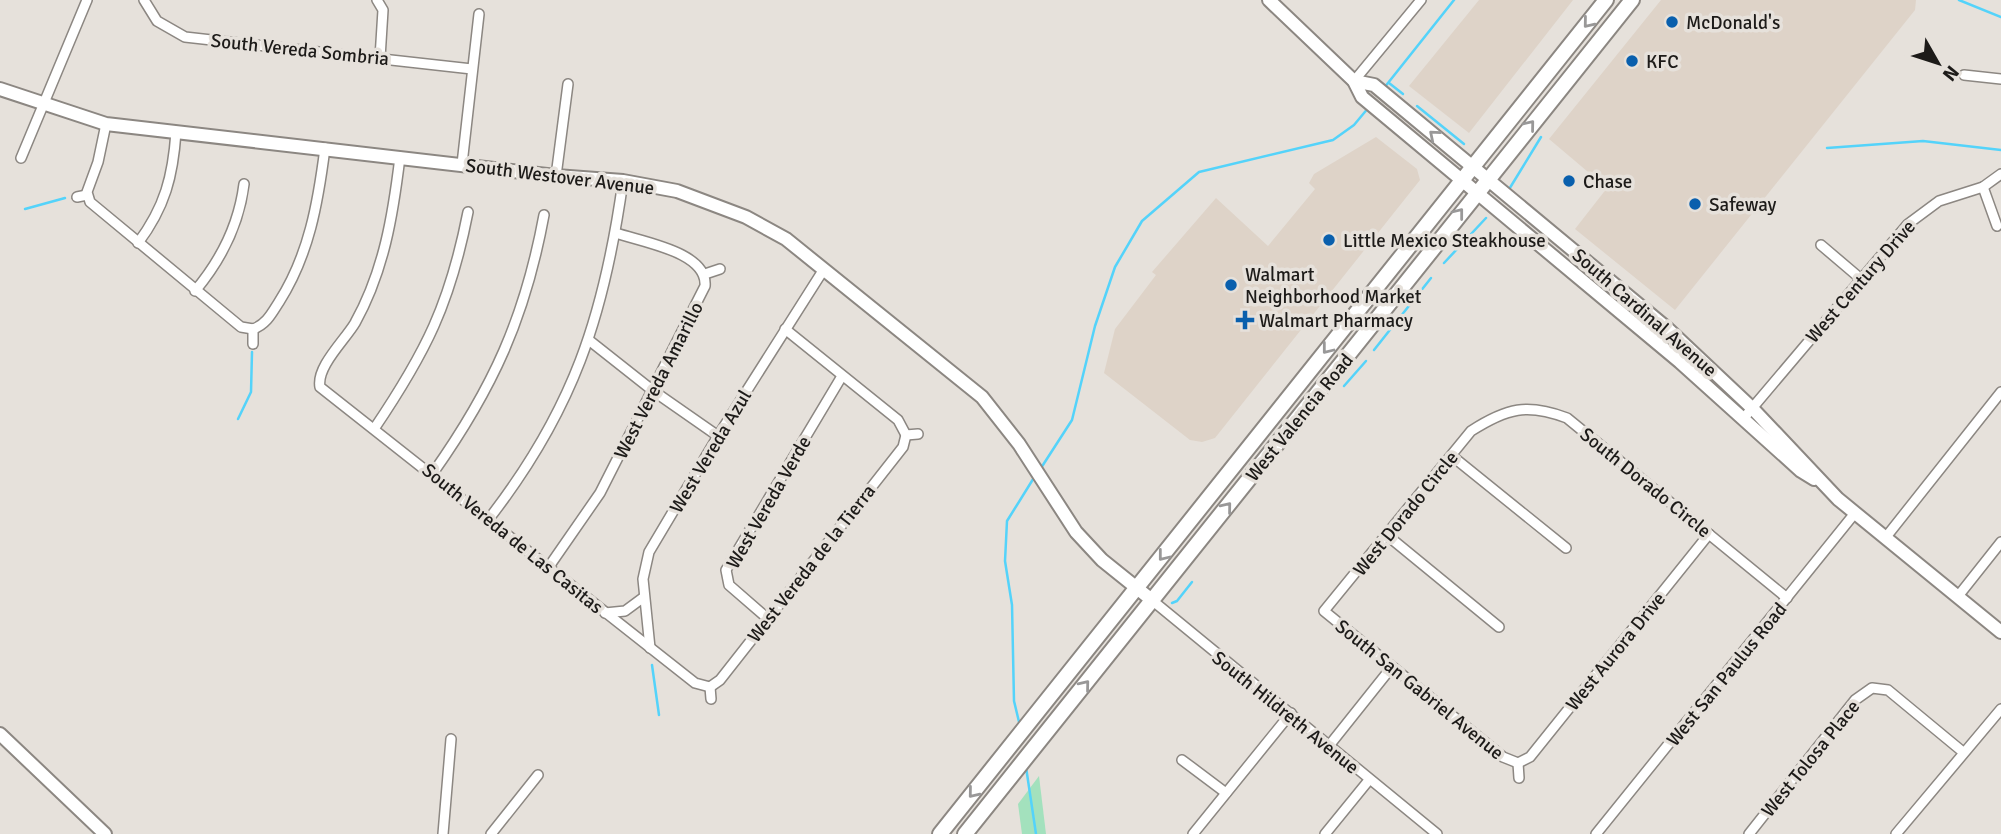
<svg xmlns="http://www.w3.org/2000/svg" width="2001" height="834" viewBox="0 0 2001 834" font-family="Signika,sans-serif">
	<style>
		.built { fill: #ded3c8 }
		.green { fill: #a3e1bd }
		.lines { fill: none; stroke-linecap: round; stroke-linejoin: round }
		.stream { stroke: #54d3fa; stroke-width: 2.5 }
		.street-casing { stroke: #8c8782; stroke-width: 12 }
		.secondary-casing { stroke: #8c8782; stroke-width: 16 }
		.primary-casing { stroke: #8c8782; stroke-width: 18 }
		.street { stroke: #fff; stroke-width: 9 }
		.secondary { stroke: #fff; stroke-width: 12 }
		.primary { stroke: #fff; stroke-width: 14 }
		.oneway { stroke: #999898 }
		.poi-dot { fill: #095fad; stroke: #e6e1db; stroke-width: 2.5 }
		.labels { text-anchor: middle; stroke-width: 7; stroke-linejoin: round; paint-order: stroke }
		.poi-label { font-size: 19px; fill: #1d1b19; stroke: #e6e1db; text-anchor: start }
		.street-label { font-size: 19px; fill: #1d1b19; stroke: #e6e1db }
	</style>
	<rect width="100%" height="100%" fill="#e6e1db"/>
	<g class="built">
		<polygon points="1479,0 1573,0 1469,133 1409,86"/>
		<polygon points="1661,0 1916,0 1915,10 1675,310 1575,229 1607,188 1549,139"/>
		<polygon points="1376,137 1417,169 1420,180 1215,438 1202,442 1190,440 1104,373 1115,329 1156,275 1152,272 1216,198 1268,246 1315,189 1309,183 1314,174"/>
	</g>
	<polygon class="green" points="1039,776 1046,834 1022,834 1018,804"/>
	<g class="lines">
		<g class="stream">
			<polyline points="1959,0 2001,17"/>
			<polyline points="1389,83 1403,94"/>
			<polyline points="1384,88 1454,0"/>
			<polyline points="1417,106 1464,144"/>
			<polyline points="1827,148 1923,141 2001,150"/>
			<polyline points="1508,191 1541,137"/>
			<polyline points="25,209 65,198"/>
			<polyline points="1444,263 1486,218"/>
			<polyline points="1374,350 1431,278"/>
			<polyline points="1344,386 1366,361"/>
			<polyline points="238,419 251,392 252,352"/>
			<polyline points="1041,468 1072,420 1095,326 1115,267 1142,221 1199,172 1333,140 1354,125 1369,107"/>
			<polyline points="1172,603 1177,601 1192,582"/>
			<polyline points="652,665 659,715"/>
			<polyline points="1020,726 1014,701 1012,605 1005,561 1007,521 1035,476"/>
			<polyline points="1026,767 1036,834"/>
		</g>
		<defs>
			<g id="street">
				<polyline points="144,0 157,21 185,37 472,69"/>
				<polyline points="377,0 383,10 380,58"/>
				<polyline points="1964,75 2001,79"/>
				<polyline points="1354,81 1421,0"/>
				<polyline points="106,124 98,162 87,192 90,202 241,327 253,329"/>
				<path d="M400,157C393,215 384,271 355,323C345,340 316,367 320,387L695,683L710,687"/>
				<polyline points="21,158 87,0"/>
				<polyline points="462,164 479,14"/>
				<polyline points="556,176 568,84"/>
				<polyline points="1983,187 1997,226"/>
				<polyline points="77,197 87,195"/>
				<path d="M138,243C165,207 173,176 176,132"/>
				<polyline points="1821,245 1861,279"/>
				<polyline points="705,274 720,269"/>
				<path d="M195,291C221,260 239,224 244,184"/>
				<path d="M253,329C266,325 272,313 279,302C309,255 318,203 325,148"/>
				<polyline points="785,329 898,420 906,435"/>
				<polyline points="590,341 652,390 718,436"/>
				<polyline points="253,344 253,329"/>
				<polyline points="1743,419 1908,224 1939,201 1983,187 2001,174"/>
				<path d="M374,429C426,352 450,304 468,212"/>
				<polyline points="906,435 918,434"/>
				<polyline points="1452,456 1566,548"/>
				<path d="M433,473C493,388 525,318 544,215"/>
				<path d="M488,520C573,411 604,317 623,181"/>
				<polyline points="1388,536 1499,627"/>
				<polyline points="1886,537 2001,392"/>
				<path d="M548,568L600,493L705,286C708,252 642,242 616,233"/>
				<polyline points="1959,595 2001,542"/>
				<polyline points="1153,601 1437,834"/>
				<polyline points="605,613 625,611 644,597"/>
				<polyline points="767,618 729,585 726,570 842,376"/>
				<polyline points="650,648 643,579 649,552 718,436 824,269"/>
				<polyline points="710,687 720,680 903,447 906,435"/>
				<polyline points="710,687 711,699"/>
				<polyline points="1328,747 1391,668"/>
				<polyline points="1182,760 1226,793"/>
				<path d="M1518,763L1503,757L1324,611L1471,431C1507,408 1527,403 1567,418L1787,598"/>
				<polyline points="1518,763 1530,757 1709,534"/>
				<polyline points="1518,763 1519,778"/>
				<polyline points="443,834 451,739"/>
				<polyline points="491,834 538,775"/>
				<polyline points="1193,834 1291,713"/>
				<polyline points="1325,834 1369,780"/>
				<polyline points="1596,834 1855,513"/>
				<polyline points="1749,834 1855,700 1872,688 1888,690 1963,752"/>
				<polyline points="1896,834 2001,709"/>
			</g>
			<g id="secondary">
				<polyline points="1269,0 1354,81 1362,97 1680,362 1801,471 1814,479"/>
				<polyline points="1354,81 1374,85 1668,329 1752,408 1838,499 2001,632"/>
				<polyline points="0,89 106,124 556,176 623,181 677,191 746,217 786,239 982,397 1019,444 1076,532 1102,560 1153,601"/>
				<polyline points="0,734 105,834"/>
			</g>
			<g id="primary">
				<polyline points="940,834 1606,0"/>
				<polyline points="965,834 1632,0"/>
			</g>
		</defs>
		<use href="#street" class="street-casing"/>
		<use href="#secondary" class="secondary-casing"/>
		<use href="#primary" class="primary-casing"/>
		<use href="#street" class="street"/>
		<use href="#secondary" class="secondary"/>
		<use href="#primary" class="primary"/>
	</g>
	<defs><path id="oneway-chevron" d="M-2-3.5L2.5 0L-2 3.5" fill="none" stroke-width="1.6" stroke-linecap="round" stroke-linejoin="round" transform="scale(1.75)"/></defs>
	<g class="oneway">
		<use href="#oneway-chevron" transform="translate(1588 23) rotate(129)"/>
		<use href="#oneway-chevron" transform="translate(1530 125) rotate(-51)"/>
		<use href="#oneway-chevron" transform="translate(1434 135) rotate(-140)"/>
		<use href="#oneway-chevron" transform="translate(1459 213) rotate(-52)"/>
		<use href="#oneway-chevron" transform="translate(1327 349) rotate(128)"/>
		<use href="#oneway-chevron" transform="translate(1227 507) rotate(-51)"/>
		<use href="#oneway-chevron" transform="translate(1163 556) rotate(128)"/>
		<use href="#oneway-chevron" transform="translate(1085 685) rotate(-51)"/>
		<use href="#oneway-chevron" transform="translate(973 793) rotate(129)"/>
	</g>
	<g class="poi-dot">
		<circle cx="1672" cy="22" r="7"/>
		<circle cx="1632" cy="61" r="7"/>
		<circle cx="1569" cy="181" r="7"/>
		<circle cx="1695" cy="204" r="7"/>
		<circle cx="1329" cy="240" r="7"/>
		<circle cx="1231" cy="285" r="7"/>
		<path d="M1241.5 309.5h7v7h7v7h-7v7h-7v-7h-7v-7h7z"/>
	</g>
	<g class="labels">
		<g class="poi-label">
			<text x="1686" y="29">McDonald's</text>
			<text x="1646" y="68">KFC</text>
			<text x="1583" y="188">Chase</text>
			<text x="1709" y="211">Safeway</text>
			<text x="1343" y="247">Little Mexico Steakhouse</text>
			<text x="1245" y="281">Walmart<tspan x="1245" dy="22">Neighborhood Market</tspan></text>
			<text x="1259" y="327">Walmart Pharmacy</text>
		</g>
		<g class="street-label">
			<text transform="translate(300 49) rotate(6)" y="7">South Vereda Sombria</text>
			<text transform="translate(560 176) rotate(7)" y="7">South Westover Avenue</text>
			<text transform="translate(1860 281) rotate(-49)" y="7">West Century Drive</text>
			<text transform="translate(1645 312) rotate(41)" y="7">South Cardinal Avenue</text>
			<text transform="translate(658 380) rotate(-63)" y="7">West Vereda Amarillo</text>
			<text transform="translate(1299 417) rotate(-51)" y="7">West Valencia Road</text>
			<text transform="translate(710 451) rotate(-59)" y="7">West Vereda Azul</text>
			<text transform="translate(1646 482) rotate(39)" y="7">South Dorado Circle</text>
			<text transform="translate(768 502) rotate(-60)" y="7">West Vereda Verde</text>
			<text transform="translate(1405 513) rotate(-51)" y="7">West Dorado Circle</text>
			<text transform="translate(513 538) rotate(39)" y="7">South Vereda de Las Casitas</text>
			<text transform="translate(811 563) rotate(-52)" y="7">West Vereda de la Tierra</text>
			<text transform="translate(1615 651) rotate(-51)" y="7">West Aurora Drive</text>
			<text transform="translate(1726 674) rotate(-51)" y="7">West San Paulus Road</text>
			<text transform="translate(1420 689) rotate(39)" y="7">South San Gabriel Avenue</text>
			<text transform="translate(1286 712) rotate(39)" y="7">South Hildreth Avenue</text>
			<text transform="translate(1810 758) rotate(-51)" y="7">West Tolosa Place</text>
		</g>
	</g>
	<g transform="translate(1938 63) rotate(129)" stroke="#e6e1db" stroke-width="5" paint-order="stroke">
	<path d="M0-5L12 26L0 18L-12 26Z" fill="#1d1b19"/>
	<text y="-10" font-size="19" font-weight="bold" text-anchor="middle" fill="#1d1b19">N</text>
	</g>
</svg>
